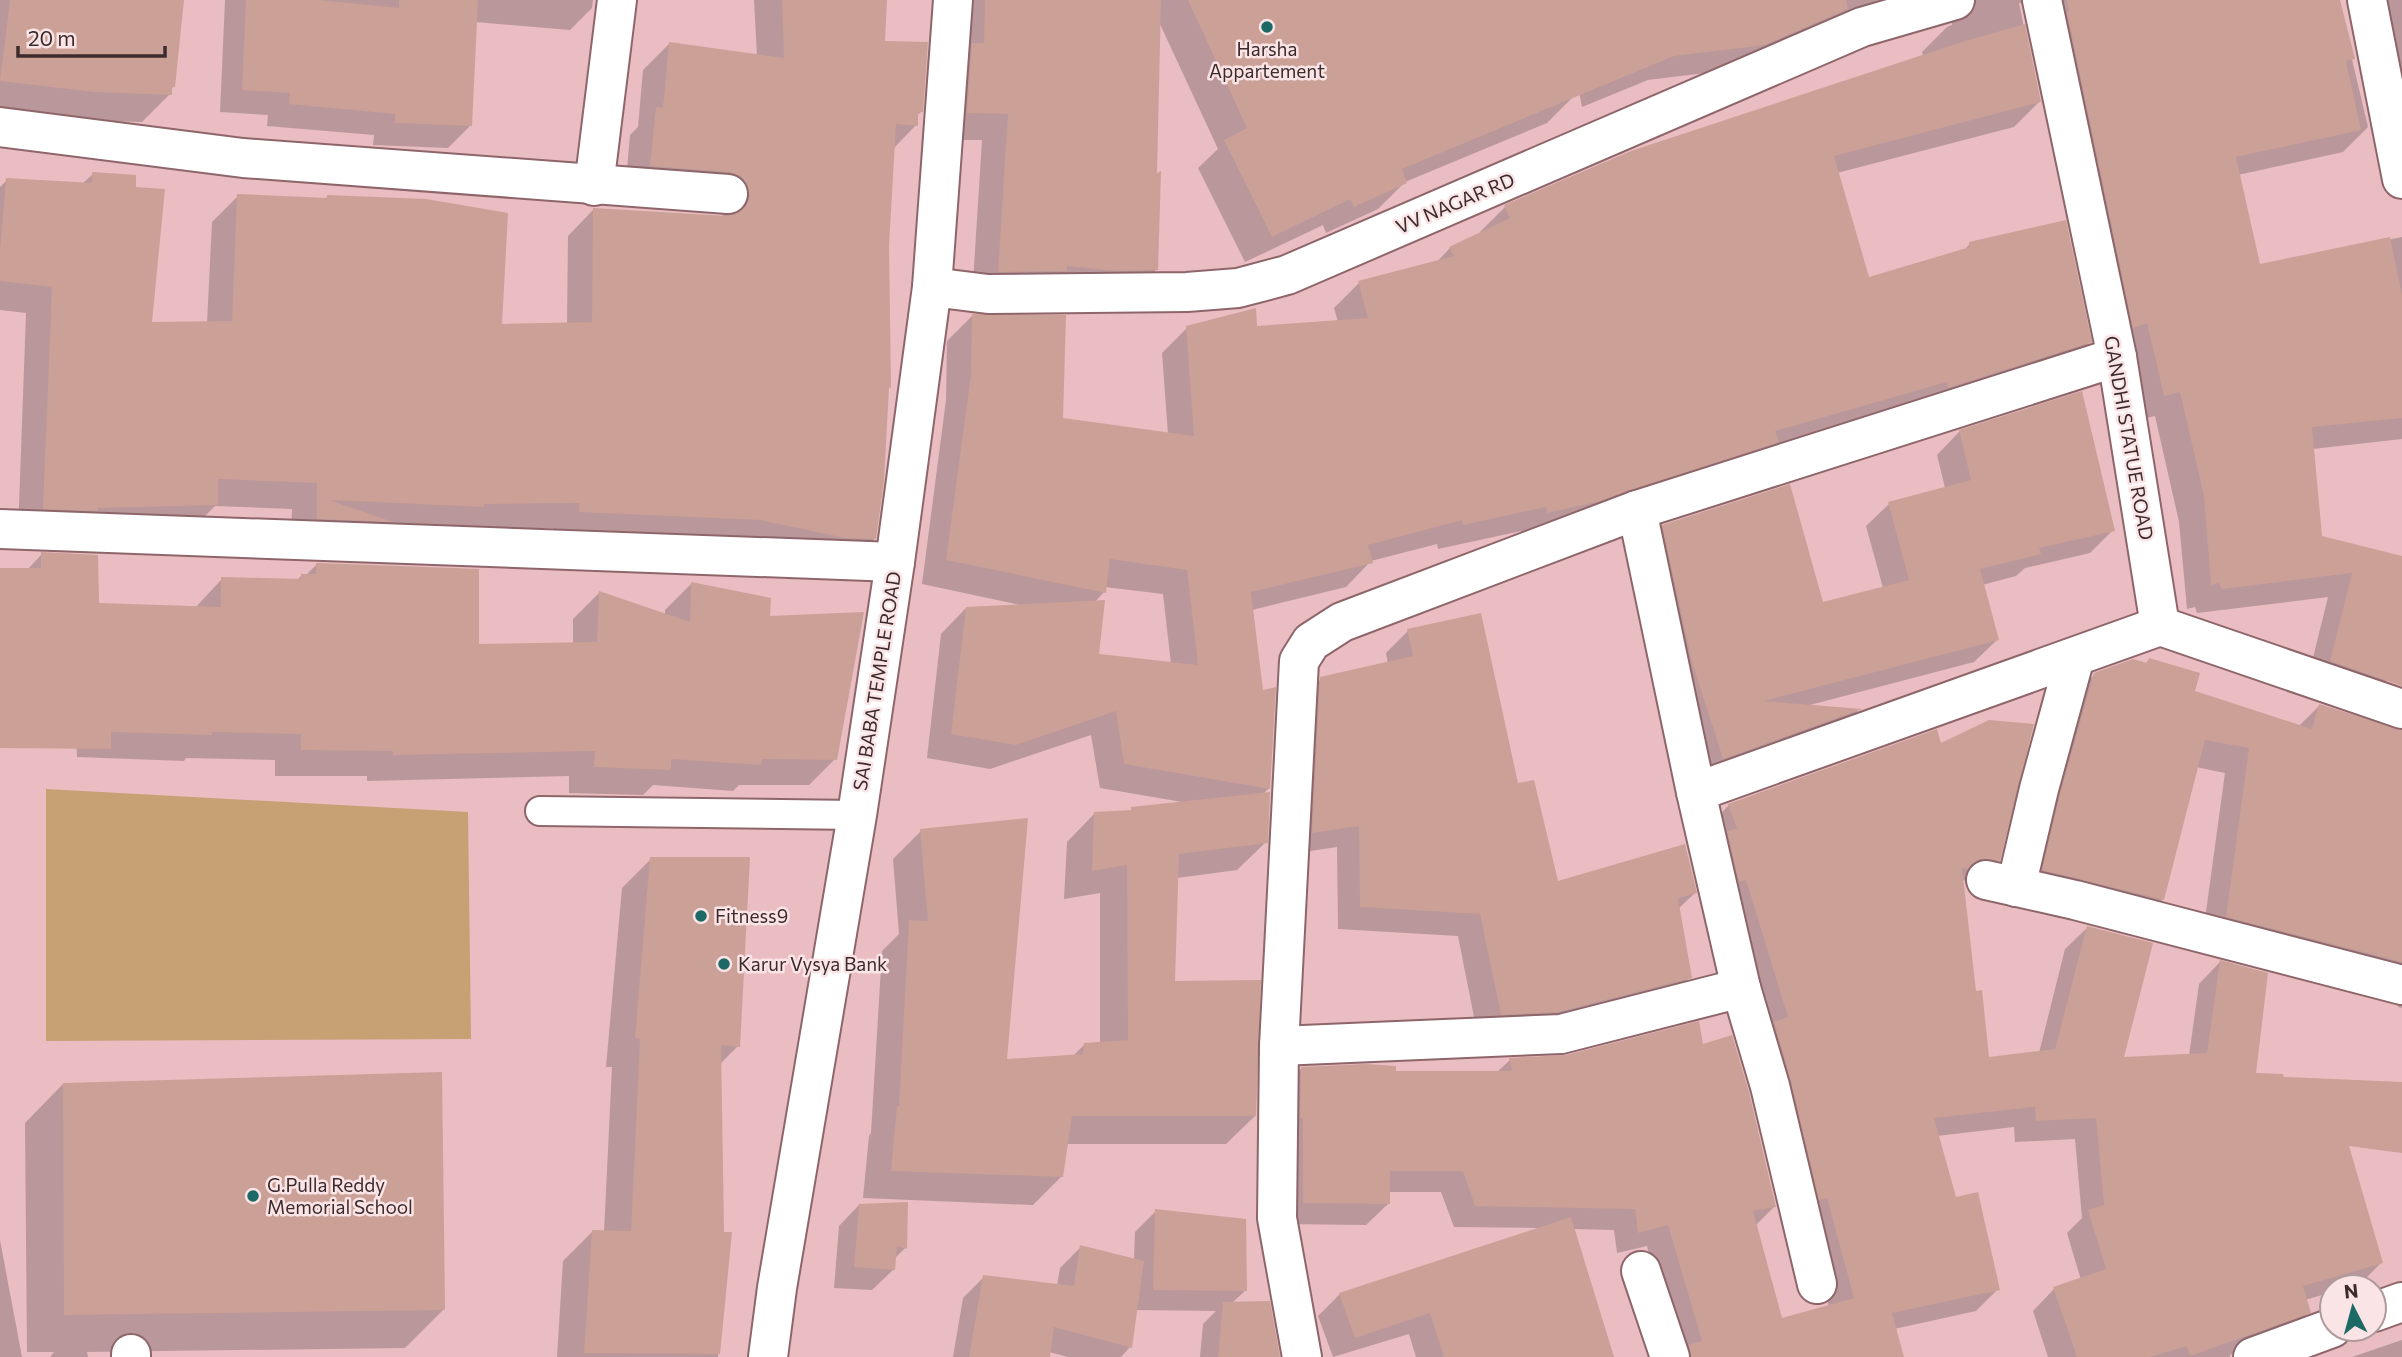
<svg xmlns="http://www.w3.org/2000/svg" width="2402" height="1357" viewBox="0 0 2402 1357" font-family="Commissioner,sans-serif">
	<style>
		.green { fill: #c6a174 }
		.shadow { fill: #0003; fill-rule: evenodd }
		.building { fill: #caa097 }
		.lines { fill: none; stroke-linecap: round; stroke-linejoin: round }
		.lane-casing { stroke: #8e666a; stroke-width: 32 }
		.street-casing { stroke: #8e666a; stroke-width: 42 }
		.secondary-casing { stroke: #8e666a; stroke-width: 42 }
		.lane { stroke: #fff; stroke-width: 28 }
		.street { stroke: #fff; stroke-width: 38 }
		.secondary { stroke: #fff; stroke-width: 38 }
		.poi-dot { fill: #1c6966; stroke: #fbe4e6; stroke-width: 2.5 }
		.labels { text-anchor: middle; stroke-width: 5; stroke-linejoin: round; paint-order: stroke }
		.poi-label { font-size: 19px; fill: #3c2b2d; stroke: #fbe4e6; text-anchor: start }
		.street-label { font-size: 19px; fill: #3c2b2d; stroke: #fbe4e6 }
	</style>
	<rect width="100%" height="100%" fill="#e9bdc1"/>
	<polygon class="green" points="46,789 468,812 471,1039 46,1041"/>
	<g class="shadow">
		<polygon points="0,0 182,0 173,86 170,94 142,122 65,120 0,112"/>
		<polygon points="225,0 593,0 592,8 570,30 475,22 471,125 448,148 373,145 374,135 267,126 268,115 220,112"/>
		<polygon points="754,0 885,0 883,42 921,112 916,116 916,125 893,149 888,245 890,387 887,389 874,539 848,565 553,537 553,528 459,530 291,545 292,509 215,506 190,531 18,534 26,313 0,310 0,187 7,180 82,184 93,174 150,324 207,323 212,222 238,196 324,200 327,197 500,326 567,324 568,236 594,209 723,217 722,212 625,192 630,135 638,127 643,70 669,44 757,56"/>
		<polygon points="959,0 1531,0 1574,96 1547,123 1405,182 1378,209 1326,233 1323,225 1245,262 1198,168 1218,149 1159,22 1155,176 1156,270 1129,297 972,298 982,140 940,140"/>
		<path d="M1561,0H2338L2368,127L2343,152L2238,175L2259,266L2402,237V439L2313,449L2320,538L2402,558V620L2387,680L2362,705L2306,686L2328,597L2197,613L2195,607L2187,609L2179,522L2155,416L2139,420L2024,4L2019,3L2039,102L2014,127L1837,173L1868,280L1962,252L1970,244L2090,342L2065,367L1523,537L1521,531L1438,549L1437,544L1371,561L1346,587L1252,610L1269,788L1262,795L1266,842L1237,870L1177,878L1173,982L1255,1116L1226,1144H1066L1062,1176L1033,1205L863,1198L869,1136L871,1133L882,951L899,934L893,859L921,831L1006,1061L1072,1057L1085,1044L1100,1043V893L1064,899L1067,842L1095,813L1128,812L1132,809L1182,802L1100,788L1091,735L990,769L927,758L941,634L966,608L1020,605L922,584L946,400L947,341L972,316L1061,420L1168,434L1162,353L1187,328H1256L1338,322L1334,308L1359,283L1436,263L1450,248L1481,234L1480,232L1505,207L1605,164L1923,56L1922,52L1947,27L1952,25V20L1738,69L1648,80L1582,107ZM1105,587L1163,594L1171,664L1097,656L1094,603L1104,592Z"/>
		<polygon points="2380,0 2402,0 2402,139"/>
		<polygon points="2081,393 2113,530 2090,553 2025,568 2016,576 1982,585 1997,640 1974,662 1806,706 1858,711 1838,731 1701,780 1641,549 1663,526 1822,604 1883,588 1866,526 1889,504 1945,488 1937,455 1959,432"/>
		<polygon points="42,554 97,605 195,608 222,579 297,580 302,575 306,575 317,564 477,645 573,644 573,619 599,593 665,615 665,610 691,584 768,618 835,759 809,785 739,785 733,791 653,785 643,795 569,793 569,776 367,781 367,776 275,776 275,760 186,758 184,761 77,757 76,730 0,731 0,569 27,570"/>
		<polygon points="1408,631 1516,786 1557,883 1695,893 1678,909 1690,977 1667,1000 1478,1037 1458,936 1338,929 1337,847 1290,854 1298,702 1321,679 1388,664 1386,653"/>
		<polygon points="2149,660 2193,692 2299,726 2319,706 2402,748 2402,1008 2398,1007 2393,995 2202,941 2225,773 2196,767 2162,900 2137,924 2019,895 2070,700 2095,674 2145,664"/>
		<polygon points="1940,746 1998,860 1976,882 1961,880 1975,993 1987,1059 2039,1053 2065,949 2087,928 2122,1059 2189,1056 2199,984 2220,962 2254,1075 2381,1263 2359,1285 2332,1287 2332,1292 2305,1300 2309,1312 2287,1334 2230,1355 2230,1357 2048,1357 2033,1311 2054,1289 2081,1280 2067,1233 2082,1218 2075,1139 2015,1142 2014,1127 1937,1136 1955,1199 1998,1289 1976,1311 1894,1329 1902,1357 1678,1357 1647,1246 1617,1253 1614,1230 1572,1229 1612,1357 1416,1357 1409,1334 1333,1357 1318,1316 1340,1294 1541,1228 1454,1227 1441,1192 1388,1192 1388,1204 1366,1225 1282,1224 1280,1090 1301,1069 1394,1073 1497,1072 1510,1060 1701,1046 1774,1207 1755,1226 1781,1320 1829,1307 1708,827 1729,805"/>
		<polygon points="651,859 738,1046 720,1064 722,1234 730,1234 718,1357 557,1357 563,1261 592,1232 604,1232 612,1067 606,1067 622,888"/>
		<polygon points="63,1084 443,1310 405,1348 87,1352 88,1357 50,1357 54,1352 27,1352 25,1123"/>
		<polygon points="859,1205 905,1248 894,1259 893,1270 872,1290 834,1288 839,1226"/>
		<polygon points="1156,1211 1246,1290 1232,1303 1278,1357 1200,1357 1203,1324 1216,1311 1135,1310 1130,1347 1121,1357 1068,1357 1049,1352 1048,1357 953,1357 963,1298 984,1277 1057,1286 1060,1268 1081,1247 1134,1260 1135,1232"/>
		<polygon points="0,1240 22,1357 0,1357"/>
		<polygon points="2402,1340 2402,1357 2352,1357"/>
	</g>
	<g class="building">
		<polygon points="10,0 184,0 175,87 172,87 172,95 94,92 0,81"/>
		<polygon points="246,0 319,0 399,8 399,0 478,0 472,126 395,123 395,114 289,104 290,93 242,90"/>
		<polygon points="782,0 887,0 885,41 928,42 923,112 918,112 918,126 896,124 889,245 891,388 889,387 884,480 876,539 845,538 760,520 579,512 579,503 484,504 484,507 329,500 393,522 317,519 317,483 218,479 218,505 98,508 98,511 43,509 52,287 0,281 0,250 6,178 92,183 92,172 136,175 136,187 165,189 152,322 232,321 237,194 327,198 327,195 426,199 508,213 502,324 592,322 593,208 727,216 738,213 746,206 750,196 747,184 741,176 730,172 650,166 656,107 663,108 669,42 784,58"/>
		<polygon points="985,0 1161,0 1157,173 1161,171 1158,270 1116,271 1067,266 1067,271 998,272 1008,114 967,113 972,43 984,43"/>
		<polygon points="1188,0 1846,0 1848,9 1765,45 1674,56 1402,169 1407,183 1354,207 1350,199 1272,237 1224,140 1247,128"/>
		<polygon points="2067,0 2340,0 2355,59 2346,61 2361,130 2236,157 2260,264 2390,237 2402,295 2402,418 2312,427 2322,536 2402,556 2402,686 2330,661 2352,573 2222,589 2219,583 2211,585 2204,496 2180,392 2164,396 2147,323 2133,328 2067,12 2069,11"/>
		<polygon points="2025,24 2041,102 1834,156 1869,277 1970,247 1969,242 2066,220 2092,342 1948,388 1947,382 1775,431 1779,442 1597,502 1547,513 1546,507 1463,525 1462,520 1368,545 1373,563 1251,592 1263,690 1276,687 1270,789 1124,764 1116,711 1016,745 951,734 966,607 1105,600 1099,654 1198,665 1187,570 1110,559 1106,593 946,560 971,374 972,314 1066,315 1063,418 1194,436 1186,326 1256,308 1257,326 1368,318 1358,281 1454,256 1449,247 1510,218 1504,205 1631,151 1965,41"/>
		<polygon points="2082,391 2115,531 2039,548 2041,554 1980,569 1999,640 1764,701 1862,709 1723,759 1692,662 1662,525 1790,484 1823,602 1909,580 1888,502 1971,480 1959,430"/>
		<polygon points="41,552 98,555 99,603 221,607 221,577 301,579 301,574 316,574 316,563 479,569 479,644 597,642 599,591 690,622 691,582 771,598 770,616 864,612 837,760 762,759 761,765 671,759 671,770 594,767 595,751 393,755 393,751 301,750 301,734 212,732 212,735 111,732 111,749 0,748 0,568 41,568"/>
		<polygon points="1481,613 1518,783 1534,780 1558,881 1685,844 1697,893 1678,898 1692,978 1558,1012 1501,1015 1480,914 1360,907 1359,826 1312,833 1320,677 1413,656 1407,629"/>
		<polygon points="2149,658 2200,673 2195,691 2312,729 2319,704 2402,730 2402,962 2226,917 2249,748 2205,740 2164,900 2042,870 2060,794 2094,673 2133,659 2147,663"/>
		<polygon points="1989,720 2034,724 2000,861 1980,859 1968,869 1962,868 1976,991 1982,990 1989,1057 2055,1049 2087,926 2153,943 2124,1057 2207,1053 2220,960 2268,973 2256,1073 2283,1074 2284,1077 2402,1082 2402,1153 2349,1146 2383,1263 2303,1286 2311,1313 2190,1356 2187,1346 2150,1357 2077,1357 2053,1287 2106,1269 2088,1210 2104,1205 2096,1118 2036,1121 2035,1107 1934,1118 1956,1197 1978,1192 2000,1290 1892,1313 1904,1357 1691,1357 1689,1345 1702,1341 1668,1225 1638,1233 1635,1209 1475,1206 1463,1171 1390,1171 1390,1204 1303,1203 1303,1119 1300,1117 1301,1067 1365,1064 1396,1066 1396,1071 1512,1071 1509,1058 1566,1055 1699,1021 1703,1044 1732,1035 1749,1092 1776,1207 1753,1211 1782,1318 1854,1298 1827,1198 1819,1200 1791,1081 1774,1022 1788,1017 1746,880 1739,882 1727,831 1737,829 1728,804 1937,729 1941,743"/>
		<polygon points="1270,792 1268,843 1179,854 1175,981 1261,980 1256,1116 1072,1116 1063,1177 891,1171 897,1106 899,1106 909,920 928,921 920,829 1028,818 1007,1059 1083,1054 1084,1043 1128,1040 1127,865 1092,871 1094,812 1131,810 1131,807"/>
		<polygon points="650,857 750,857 740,1047 721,1045 724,1232 732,1232 720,1354 584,1353 592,1230 631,1231 640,1039 635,1038"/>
		<polygon points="442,1072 445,1310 64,1315 63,1083"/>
		<polygon points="908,1202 907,1249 897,1246 895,1270 854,1267 859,1204"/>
		<polygon points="1155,1209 1246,1219 1247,1291 1153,1290"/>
		<polygon points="1571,1217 1614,1357 1444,1357 1430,1313 1355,1338 1339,1293"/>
		<polygon points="1080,1245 1144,1261 1132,1348 1054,1327 1050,1357 969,1357 983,1275 1074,1286"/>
		<polygon points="1270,1301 1280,1357 1218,1357 1223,1302"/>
	</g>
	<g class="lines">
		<defs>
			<polyline id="lane" points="540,811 857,815"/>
			<g id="street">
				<polyline points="2042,0 2117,357 2160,626 2402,709"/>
				<polyline points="2367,0 2402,179"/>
				<polyline points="0,127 243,158 728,194"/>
				<polyline points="594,186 617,0"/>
				<polyline points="932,287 988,294 1187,292 1238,288 1287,275 1862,27 1955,0"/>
				<polyline points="1637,510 1696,792 1741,988 1770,1086 1817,1284"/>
				<polyline points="0,529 895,562"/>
				<polyline points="1696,792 2160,626"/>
				<polyline points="1986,880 2075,900 2402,985"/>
				<polyline points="2016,887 2039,789 2075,657"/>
				<polyline points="1279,1046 1561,1034 1741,988"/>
				<polyline points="1641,1271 1670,1357"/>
				<polyline points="2374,1312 2402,1302"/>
				<polyline points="131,1354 131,1357"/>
				<polyline points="1302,1357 1277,1218 1279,1046 1299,661 1311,642 1342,622 1637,510 2117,357"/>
				<polyline points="2253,1357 2332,1328"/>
			</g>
			<polyline id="secondary" points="768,1357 777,1288 857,815 895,562 932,287 953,0"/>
		</defs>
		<use href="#lane" class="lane-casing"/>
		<use href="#street" class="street-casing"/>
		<use href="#secondary" class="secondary-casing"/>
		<use href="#lane" class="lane"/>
		<use href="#street" class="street"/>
		<use href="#secondary" class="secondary"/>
	</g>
	<g class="poi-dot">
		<circle cx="1267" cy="27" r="7"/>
		<circle cx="701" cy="916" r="7"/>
		<circle cx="724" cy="964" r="7"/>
		<circle cx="253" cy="1196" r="7"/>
	</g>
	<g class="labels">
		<g class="poi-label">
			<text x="1267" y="56" text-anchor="middle">Harsha<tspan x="1267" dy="22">Appartement</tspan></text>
			<text x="715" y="923">Fitness9</text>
			<text x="738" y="971">Karur Vysya Bank</text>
			<text x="267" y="1192">G.Pulla Reddy<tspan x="267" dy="22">Memorial School</tspan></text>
		</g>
		<g class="street-label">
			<text transform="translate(1455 203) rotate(-23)" y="7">VV NAGAR RD</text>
			<text transform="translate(2129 438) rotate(80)" y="7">GANDHI STATUE ROAD</text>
			<text transform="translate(877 681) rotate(-81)" y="7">SAI BABA TEMPLE ROAD</text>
		</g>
	</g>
	<g transform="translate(2353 1308) rotate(354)"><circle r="33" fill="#fbe4e6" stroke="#af9a9c" stroke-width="2"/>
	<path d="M0-5L12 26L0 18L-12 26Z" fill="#1c6966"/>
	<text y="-10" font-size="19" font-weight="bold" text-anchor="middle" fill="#3c2b2d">N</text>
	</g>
	<path d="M18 46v10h147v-10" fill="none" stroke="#3c2b2d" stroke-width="3.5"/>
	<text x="28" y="46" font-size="21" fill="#3c2b2d" stroke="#fbe4e6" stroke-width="5" paint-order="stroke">20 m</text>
</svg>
